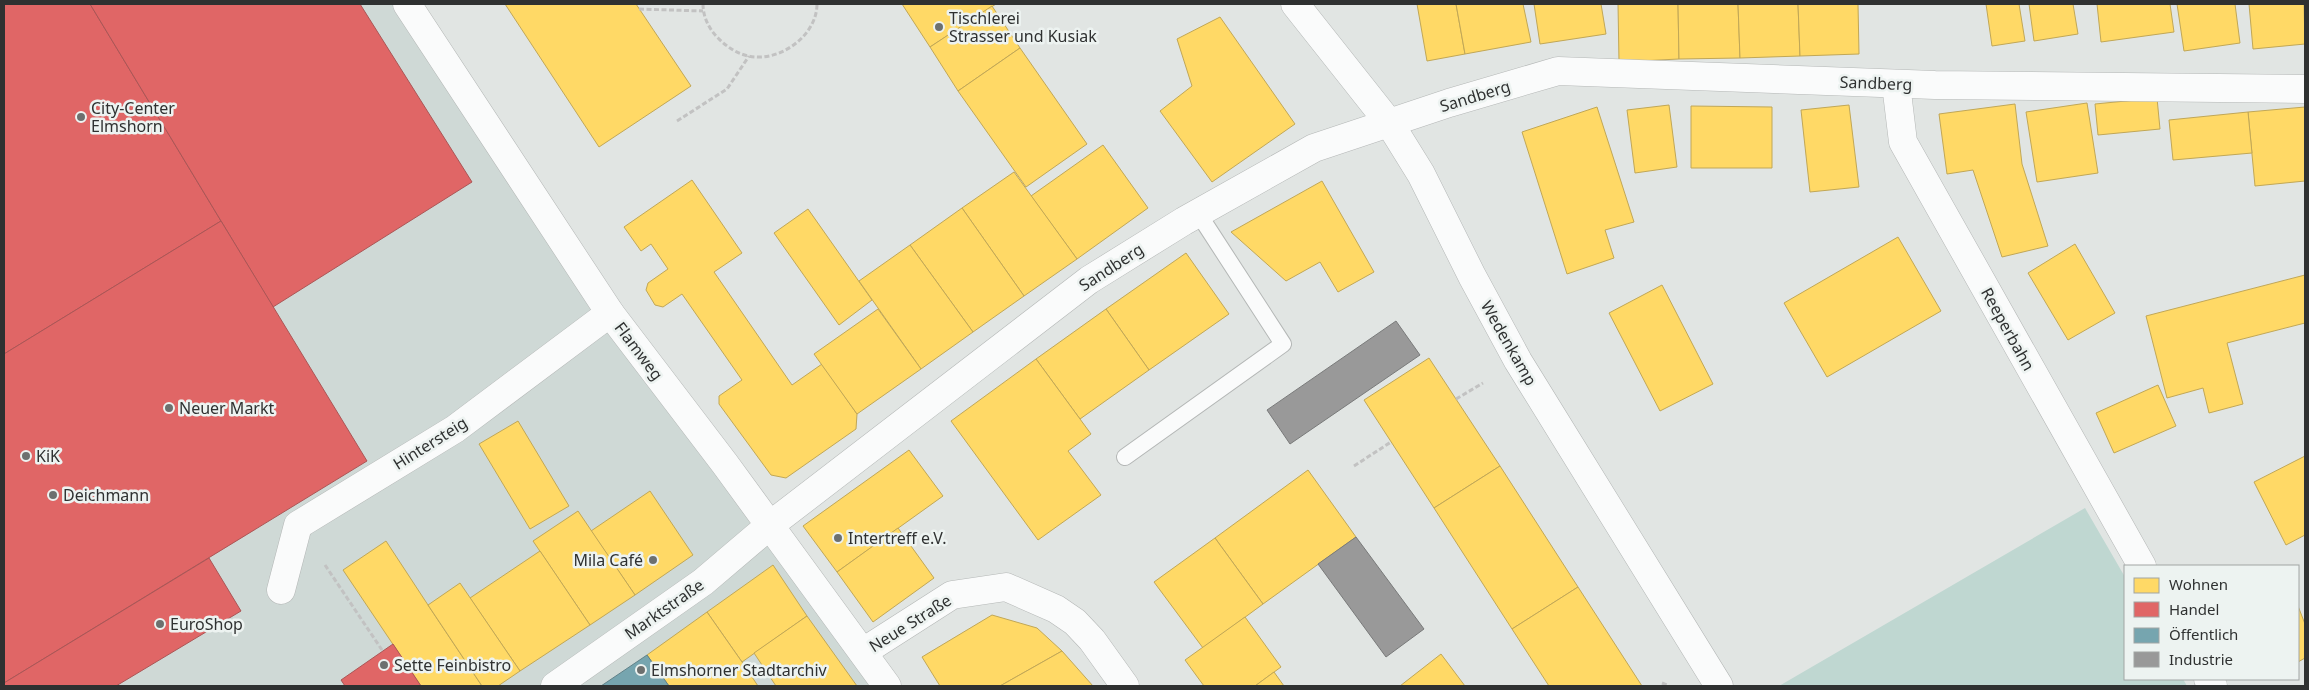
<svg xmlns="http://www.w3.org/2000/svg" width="2309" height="690" viewBox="0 0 2309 690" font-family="'Noto Sans',sans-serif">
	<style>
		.built { fill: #cfd9d6 }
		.green { fill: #bfd7d1 }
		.homes { fill: #ffd966; stroke: #c1a756 }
		.shops { fill: #e06666; stroke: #ab5656 }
		.public { fill: #76a5af; stroke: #618289 }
		.industry { fill: #999; stroke: #797a7a }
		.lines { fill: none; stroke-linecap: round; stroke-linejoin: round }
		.lane-casing { stroke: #b4b7b6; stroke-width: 18 }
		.street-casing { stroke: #b4b7b6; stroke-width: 29 }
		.secondary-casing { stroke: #b4b7b6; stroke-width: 29 }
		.path { stroke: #c2c2c2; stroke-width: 3; stroke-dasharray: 5 2.5; stroke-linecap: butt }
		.lane { stroke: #fafbfb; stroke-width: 16 }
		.street { stroke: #fafbfb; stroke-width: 28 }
		.secondary { stroke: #fafbfb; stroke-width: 28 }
		.poi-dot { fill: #6d706f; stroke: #edf3f1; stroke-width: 2 }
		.labels { text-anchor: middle; stroke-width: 5; stroke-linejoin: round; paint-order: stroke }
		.poi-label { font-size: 16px; fill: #2f3131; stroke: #edf3f1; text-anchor: start }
		.street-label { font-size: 16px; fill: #2f3131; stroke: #edf3f1 }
	</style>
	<rect width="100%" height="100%" fill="#e1e5e3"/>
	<polygon class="built" points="4,4 407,4 887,686 4,686"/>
	<polygon class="green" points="2085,508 2125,577 2125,679 2183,679 2187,686 1779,686"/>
	<g class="homes">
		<polygon points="505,4 636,4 691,86 599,147"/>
		<polygon points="902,4 996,4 930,47"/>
		<polygon points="1417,4 1456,4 1465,54 1427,61"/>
		<polygon points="1456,4 1523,4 1531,42 1465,54"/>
		<polygon points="1534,4 1601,4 1606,34 1540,44"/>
		<polygon points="1618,4 1678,4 1679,59 1619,62"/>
		<polygon points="1678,4 1738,4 1740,58 1679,59"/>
		<polygon points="1738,4 1798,4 1800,56 1740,58"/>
		<polygon points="1798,4 1858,4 1859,54 1800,56"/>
		<polygon points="1986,4 2019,4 2025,41 1992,46"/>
		<polygon points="2029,4 2073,4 2078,34 2034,41"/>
		<polygon points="2097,4 2170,4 2174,32 2101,42"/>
		<polygon points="2177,4 2235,4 2240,43 2184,51"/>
		<polygon points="2249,4 2304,4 2305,44 2253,49"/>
		<polygon points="992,6 1020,48 958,91 930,47"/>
		<polygon points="1220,17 1295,124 1212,182 1160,111 1192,86 1177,39"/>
		<polygon points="1020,48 1087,144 1026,187 958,91"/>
		<polygon points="2157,98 2160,129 2098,135 2095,104"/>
		<polygon points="2087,103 2098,173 2037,182 2026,112"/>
		<polygon points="2015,104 2022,164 2048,246 2002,257 1973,170 1947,174 1939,114"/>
		<polygon points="1669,105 1677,167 1635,173 1627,110"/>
		<polygon points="1849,105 1859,187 1810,192 1801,110"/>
		<polygon points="1691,106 1772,107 1772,168 1691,168"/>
		<polygon points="1597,107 1634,222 1605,230 1614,258 1567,274 1522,132"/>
		<polygon points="2305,107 2305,181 2255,186 2248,112"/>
		<polygon points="2248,112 2252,153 2173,160 2169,120"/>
		<polygon points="1103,145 1148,208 1077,259 1031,196"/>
		<polygon points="1014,172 1077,259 1024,296 962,208"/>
		<polygon points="692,180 742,253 714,272 792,385 822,364 857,414 856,429 786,478 771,475 719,404 719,396 742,380 682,294 663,307 655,305 646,290 648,283 668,269 651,244 641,251 624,227"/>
		<polygon points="1322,181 1374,272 1338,292 1320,262 1286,281 1231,232"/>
		<polygon points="962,208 1024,296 973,332 910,245"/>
		<polygon points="808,209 872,300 839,325 774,233"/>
		<polygon points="1898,237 1941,311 1827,377 1784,303"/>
		<polygon points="2075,244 2115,313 2068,340 2028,273"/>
		<polygon points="910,245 973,332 921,369 859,281"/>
		<polygon points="1186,253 1229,314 1149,370 1106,309"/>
		<polygon points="2305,275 2305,323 2227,343 2243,404 2209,413 2203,388 2167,398 2146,316"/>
		<polygon points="1662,285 1713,384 1660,411 1609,313"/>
		<polygon points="878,309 921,369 857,414 814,354"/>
		<polygon points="1106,309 1149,370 1080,419 1036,359"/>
		<polygon points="1429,358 1500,466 1434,508 1364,400"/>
		<polygon points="1036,359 1091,434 1068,451 1101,495 1038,540 951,421"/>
		<polygon points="2158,385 2176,426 2114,453 2096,413"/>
		<polygon points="518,421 569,506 530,529 479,444"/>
		<polygon points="909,450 943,496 837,572 803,526"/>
		<polygon points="2305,456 2305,535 2286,545 2254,482"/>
		<polygon points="1500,466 1578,587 1512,629 1434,508"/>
		<polygon points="1308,470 1356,537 1263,604 1215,538"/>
		<polygon points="650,491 693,555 635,595 591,531"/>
		<polygon points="578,511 635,595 590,625 533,541"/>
		<polygon points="898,528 934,578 873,622 837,572"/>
		<polygon points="1215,538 1263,604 1203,648 1154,582"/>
		<polygon points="386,541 428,605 482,686 421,686 343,570"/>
		<polygon points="540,551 590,625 520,671 470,598"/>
		<polygon points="773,565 807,616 742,662 707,612"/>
		<polygon points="460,583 520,671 498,686 482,686 428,605"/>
		<polygon points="1578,587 1642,686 1549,686 1512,629"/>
		<polygon points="2298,606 2305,624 2305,658 2298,662"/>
		<polygon points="707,612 742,662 758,686 669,686 647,655"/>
		<polygon points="992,615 1037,628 1062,651 1000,686 940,686 922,657"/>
		<polygon points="807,616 857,686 776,686 754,653"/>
		<polygon points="1245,617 1281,667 1255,686 1204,686 1185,660"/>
		<polygon points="1062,651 1093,686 1000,686"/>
		<polygon points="1441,654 1465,686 1400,686"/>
		<polygon points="1274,672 1284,686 1255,686"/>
	</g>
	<g class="shops">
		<polygon points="4,4 90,4 221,221 4,354"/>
		<polygon points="90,4 360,4 472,182 273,307"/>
		<polygon points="221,221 367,461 4,683 4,354"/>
		<polygon points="209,558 241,611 116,686 4,686 4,683"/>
		<polygon points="393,644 421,686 345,686 341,680"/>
	</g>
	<polygon class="public" points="647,655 669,686 601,686"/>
	<g class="industry">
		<polygon points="1396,321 1420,355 1290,444 1267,410"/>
		<polygon points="1356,537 1424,629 1386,657 1318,564"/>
	</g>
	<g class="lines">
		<defs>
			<polyline id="lane" points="1125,457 1283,344 1198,213"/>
			<g id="street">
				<polyline points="407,4 610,313 725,464 887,686"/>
				<polyline points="1896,84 1903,142 2142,566"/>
				<polyline points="281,590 298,525 455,429 610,313"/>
				<polyline points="863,652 952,595 1006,587 1056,609 1075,622 1092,640 1125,686"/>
				<polyline points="2208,679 2213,686"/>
				<polyline points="555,686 703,582 769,526 1089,280 1184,221 1314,148 1449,103 1558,71 1935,85 2305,89"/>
			</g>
			<polyline id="secondary" points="1295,4 1390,124 1421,174 1472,276 1518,361 1719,686"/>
		</defs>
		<use href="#lane" class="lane-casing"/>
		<use href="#street" class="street-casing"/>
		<use href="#secondary" class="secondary-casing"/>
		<g class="path">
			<path d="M703,4C703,17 709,29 718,38C727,47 736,53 748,56C779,63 817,36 817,4"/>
			<polyline points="639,9 703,11"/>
			<polyline points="677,121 727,89 749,56"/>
			<polyline points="1456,399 1483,383"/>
			<polyline points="1354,466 1391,442"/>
			<polyline points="325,565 382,650"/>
			<polyline points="1662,683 1669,686"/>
		</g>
		<use href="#lane" class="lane"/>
		<use href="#street" class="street"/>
		<use href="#secondary" class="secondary"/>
	</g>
	<g class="poi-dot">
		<circle cx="939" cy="27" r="5"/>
		<circle cx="81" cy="117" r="5"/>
		<circle cx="169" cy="408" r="5"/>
		<circle cx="26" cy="456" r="5"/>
		<circle cx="53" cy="495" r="5"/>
		<circle cx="838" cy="538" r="5"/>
		<circle cx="653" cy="560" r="5"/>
		<circle cx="160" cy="624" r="5"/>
		<circle cx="384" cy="665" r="5"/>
		<circle cx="641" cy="670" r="5"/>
	</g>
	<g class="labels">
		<g class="poi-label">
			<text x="949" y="24">Tischlerei<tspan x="949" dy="18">Strasser und Kusiak</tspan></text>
			<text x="91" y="114">City-Center<tspan x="91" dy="18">Elmshorn</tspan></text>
			<text x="179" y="414">Neuer Markt</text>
			<text x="36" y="462">KiK</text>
			<text x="63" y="501">Deichmann</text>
			<text x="848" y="544">Intertreff e.V.</text>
			<text x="643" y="566" text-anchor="end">Mila Café</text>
			<text x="170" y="630">EuroShop</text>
			<text x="394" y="671">Sette Feinbistro</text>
			<text x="651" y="676">Elmshorner Stadtarchiv</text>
		</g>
		<g class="street-label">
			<text transform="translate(1876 83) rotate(2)" y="6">Sandberg</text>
			<text transform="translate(1475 96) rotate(-17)" y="6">Sandberg</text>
			<text transform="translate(1111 267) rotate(-33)" y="6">Sandberg</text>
			<text transform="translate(2008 329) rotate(61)" y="6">Reeperbahn</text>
			<text transform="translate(1509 343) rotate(60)" y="6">Wedenkamp</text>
			<text transform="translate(639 351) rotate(53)" y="6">Flamweg</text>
			<text transform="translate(430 443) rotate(-32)" y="6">Hintersteig</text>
			<text transform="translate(664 609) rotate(-35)" y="6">Marktstraße</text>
			<text transform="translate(910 623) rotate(-32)" y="6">Neue Straße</text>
		</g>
	</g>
	<rect width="2309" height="690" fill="none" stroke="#2f3131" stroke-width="10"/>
	<rect x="2124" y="565" width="175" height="115" fill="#edf3f1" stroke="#a1a5a4"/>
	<rect x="2134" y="578" width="25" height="15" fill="#ffd966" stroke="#a1a5a4"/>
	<text x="2169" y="590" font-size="15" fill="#2f3131">Wohnen</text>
	<rect x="2134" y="602" width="25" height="15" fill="#e06666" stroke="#a1a5a4"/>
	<text x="2169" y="615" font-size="15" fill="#2f3131">Handel</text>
	<rect x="2134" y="628" width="25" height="15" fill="#76a5af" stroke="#a1a5a4"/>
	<text x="2169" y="640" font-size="15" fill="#2f3131">Öffentlich</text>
	<rect x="2134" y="652" width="25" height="15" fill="#999999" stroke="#a1a5a4"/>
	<text x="2169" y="665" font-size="15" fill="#2f3131">Industrie</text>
</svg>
